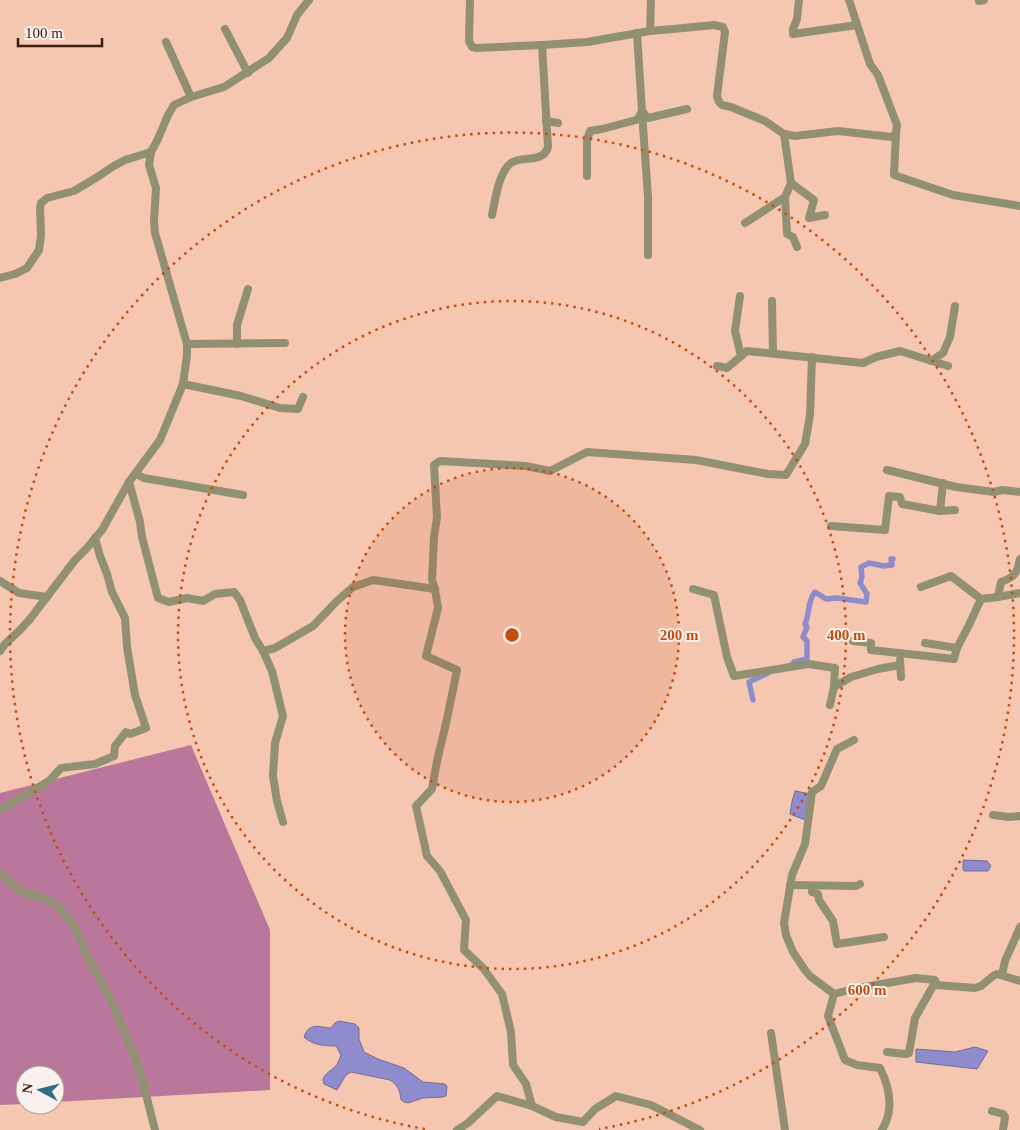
<svg xmlns="http://www.w3.org/2000/svg" width="1020" height="1130" viewBox="0 0 1020 1130" font-family="'Times New Roman',serif">
	<style>
		.forest { fill: #ba779c }
		.water { fill: #8f8cce; stroke: #756b95 }
		.lines { fill: none; stroke-linecap: round; stroke-linejoin: round }
		.canal { stroke: #8f8cce; stroke-width: 5.5 }
		.minor { stroke: #919072; stroke-width: 8 }
		.ring { fill: none; stroke: #c54d0d; stroke-width: 2.5; stroke-dasharray: 2.5 5 }
		.centre { fill: #c54d0d; stroke: #f9f1ed; stroke-width: 2.5 }
		.ring-label { font-size: 15px; text-anchor: middle; font-weight: bold; fill: #c54d0d; stroke: #f9f1ed; stroke-width: 4; stroke-linejoin: round; paint-order: stroke }
	</style>
	<rect width="100%" height="100%" fill="#f5c7b1"/>
	<polygon class="forest" points="191,745 270,930 270,1090 55,1102 55,1075 25,1075 25,1104 0,1105 0,793"/>
	<g class="water">
		<polygon points="795,791 811,794 805,820 790,814 792,802"/>
		<polygon points="963,860 987,861 991,866 988,871 964,871 963,869"/>
		<path d="M339,1021L355,1024L359,1028V1039L364,1052L378,1059L404,1068L423,1082L445,1084L447,1086L446,1096L443,1097L423,1098L408,1103L404,1102L401,1100C400,1091 398,1085 390,1080L351,1072L346,1075L337,1090L324,1084L323,1079C326,1073 330,1071 335,1067C338,1064 339,1060 341,1055L336,1046C325,1046 312,1045 304,1037C309,1022 319,1027 331,1028L335,1023Z"/>
		<polygon points="975,1047 988,1051 977,1069 916,1062 916,1049 955,1052"/>
	</g>
	<g class="lines">
		<g class="canal">
			<path d="M789,666L793,664L794,662L807,659V641L803,637L807,627L805,624C810,613 807,602 815,592L826,599L837,598L866,602L867,594L860,583L862,577L861,567L869,563L884,566L892,565L891,559H893"/>
			<polyline points="753,700 749,682 768,673"/>
		</g>
		<g class="minor">
			<polyline points="470,0 469,41 472,47 477,48 542,45"/>
			<polyline points="799,0 797,19 793,29 793,34 857,25"/>
			<polyline points="979,1 984,0"/>
			<polyline points="225,29 248,73"/>
			<polyline points="650,31 651,0"/>
			<polyline points="166,42 191,97"/>
			<polyline points="642,111 648,118 687,109"/>
			<polyline points="642,112 648,197 648,255"/>
			<polyline points="546,121 558,123"/>
			<polyline points="896,133 894,175 953,195 1020,206"/>
			<polyline points="784,134 791,183"/>
			<polyline points="587,176 587,140 590,131 602,129 636,120 639,117 642,111 637,33"/>
			<path d="M492,215C495,201 499,171 511,163C523,155 543,164 548,147L542,45L587,42L650,31L673,29L714,25L723,27L725,32L717,96L719,102L722,105L731,107L765,121L784,134L795,136L838,131L892,137L896,133L897,125L878,75L870,64L849,0"/>
			<polyline points="745,223 785,197"/>
			<polyline points="797,247 793,237 787,234 785,197 791,183 814,200 809,218 825,215"/>
			<polyline points="0,278 15,274 27,268 39,250 41,235 40,208 41,203 47,198 74,191 99,176 112,167 125,160 151,152"/>
			<polyline points="740,296 735,331 741,356"/>
			<polyline points="772,301 773,353"/>
			<polyline points="187,344 285,343"/>
			<polyline points="237,344 237,325 248,289"/>
			<polyline points="931,361 943,353 950,337 955,306"/>
			<polyline points="717,366 727,368 747,351 863,363 876,357 900,351 948,366"/>
			<polyline points="183,384 241,396 280,408 298,409 303,397"/>
			<polyline points="887,470 956,487 994,492 1002,490 1020,492"/>
			<polyline points="136,474 144,478 243,495"/>
			<polyline points="129,482 140,522 142,537 158,598 169,602 187,598 203,601 215,594 234,592 240,600 255,638 263,651 272,671 283,716 275,743 273,776 277,801 283,822"/>
			<polyline points="940,511 955,510"/>
			<polyline points="831,526 885,530 889,496 900,497 902,504 940,511 943,483"/>
			<path d="M1020,559C1017,573 1015,577 1001,582L998,597L1020,593"/>
			<polyline points="0,581 19,593 47,597"/>
			<polyline points="921,587 951,576 981,599"/>
			<polyline points="693,589 714,595 727,657 734,676 809,664 835,668 834,687"/>
			<polyline points="853,641 871,643 871,650 954,659 957,648"/>
			<polyline points="925,643 957,648 969,625 981,599 998,597"/>
			<polyline points="0,651 5,644 20,630 30,619 75,560 87,548 102,530 129,482 160,440 183,384 187,355 187,344 155,233 154,221 156,188 149,165 150,159 151,152 158,139 168,115 174,105 191,97 224,87 269,58 287,38 297,15 309,0"/>
			<polyline points="263,651 275,648 313,626 337,601 353,587 373,580 435,589"/>
			<polyline points="900,660 901,677"/>
			<polyline points="830,705 834,687 851,677 878,669 900,665"/>
			<polyline points="0,810 49,781 61,768 95,764 114,756 115,746 126,732 130,734 146,728 135,695 127,647 125,618 112,592 107,574 100,556 95,538"/>
			<polyline points="993,815 1009,817 1020,816"/>
			<polyline points="0,873 17,889 32,895 49,900 57,905 75,927 84,950 110,999 139,1067 155,1130"/>
			<polyline points="790,885 856,886 860,884"/>
			<polyline points="813,886 812,892 818,894 819,900 833,921 837,944 884,937"/>
			<polyline points="1002,975 1005,961 1020,927"/>
			<polyline points="834,994 810,976 805,970 793,952 786,935 784,923 792,875 805,844 812,792 821,786 837,749 854,740"/>
			<polyline points="834,994 853,989 916,978 935,980 937,985 975,988 981,986 993,976 997,974 1020,981"/>
			<path d="M834,994L828,1016L845,1060L857,1065L880,1068C890,1088 894,1110 882,1130"/>
			<polyline points="771,1033 785,1130"/>
			<polyline points="887,1052 905,1054 909,1053 915,1018 933,986 937,985"/>
			<polyline points="532,1106 526,1084 513,1065 511,1032 502,994 483,968 464,950 466,920 440,871 427,856 416,806 432,789 437,761 447,719 457,670 426,656 438,608 435,589 432,580 434,537 437,517 434,465 440,461 526,466 550,471 587,452 696,460 768,474 786,475 805,444 810,415 812,357"/>
			<polyline points="992,1111 1003,1114 1005,1117 1003,1130"/>
			<polyline points="457,1130 468,1123 497,1096 532,1106 556,1117 583,1122 595,1109 616,1096 651,1105 700,1130"/>
		</g>
	</g>
	<circle cx="512" cy="635" r="167" fill="#c54d0d" fill-opacity=".12"/>
	<g class="ring">
		<circle cx="512" cy="635" r="167"/>
		<circle cx="512" cy="635" r="334"/>
		<path d="M425 1129A502 502 0 1 1 599 1129"/>
	</g>
	<circle cx="512" cy="635" r="8" class="centre"/>
	<g class="ring-label">
		<text x="679" y="640">200 m</text>
		<text x="846" y="640">400 m</text>
		<text x="867" y="995">600 m</text>
	</g>
	<g transform="translate(40 1090) rotate(277)"><circle r="24" fill="#f9f1ed" stroke="#ac9c94"/>
	<path d="M0-4L9 19L0 12L-9 19Z" fill="#316d84"/>
	<text y="-8" font-size="14" font-weight="bold" text-anchor="middle" fill="#391d0f">N</text>
	</g>
	<path d="M18 38v8h84v-8" fill="none" stroke="#391d0f" stroke-width="2.5"/>
	<text x="25" y="38" font-size="15" fill="#391d0f" stroke="#f9f1ed" stroke-width="4" paint-order="stroke">100 m</text>
</svg>
